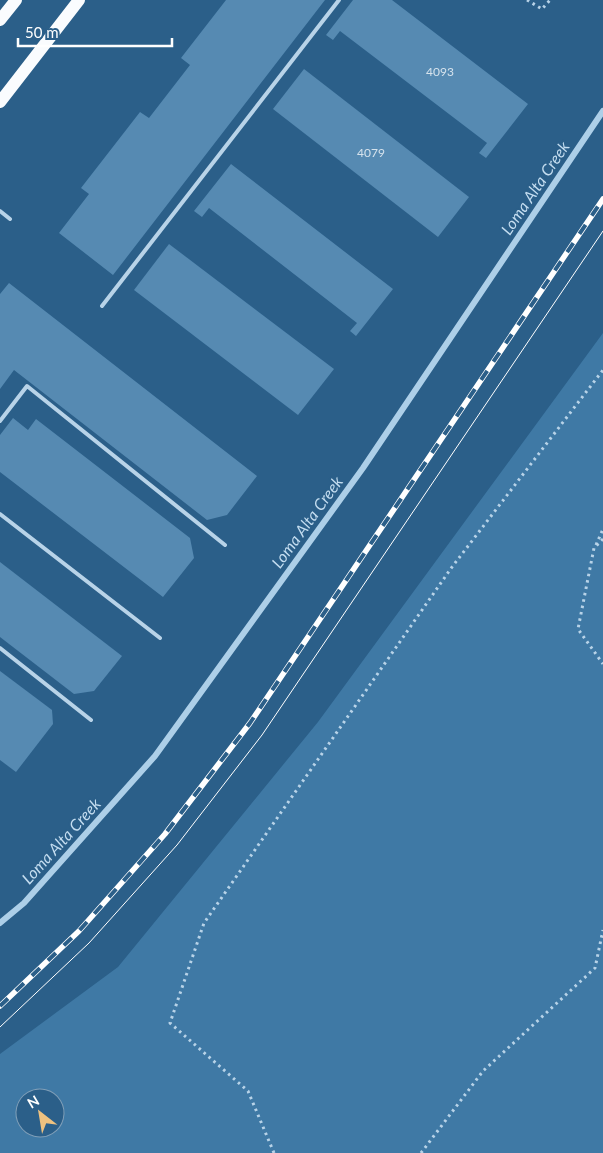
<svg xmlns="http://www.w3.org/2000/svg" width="603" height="1153" viewBox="0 0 603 1153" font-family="Lato,sans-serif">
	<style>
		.green { fill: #3f79a5; fill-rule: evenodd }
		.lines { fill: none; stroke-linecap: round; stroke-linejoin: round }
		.stream { stroke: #adcfe8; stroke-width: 6 }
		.building { fill: #568ab2 }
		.path { stroke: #b8d3e8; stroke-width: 3; stroke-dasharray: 2.5 4; stroke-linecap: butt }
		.service { stroke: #b8d3e8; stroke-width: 4 }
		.primary { stroke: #fafcfe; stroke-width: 12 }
		.tram { stroke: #fff; stroke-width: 1 }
		.rail-casing { stroke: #fff; stroke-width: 5.5 }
		.rail { stroke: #2b5f89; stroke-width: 4; stroke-dasharray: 11; stroke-linecap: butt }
		.labels { text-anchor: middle; stroke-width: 4; stroke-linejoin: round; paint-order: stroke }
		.number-label { font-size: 12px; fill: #d5e2ec }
		.water-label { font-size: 16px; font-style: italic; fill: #c4ddf0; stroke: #2b5f89 }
	</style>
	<rect width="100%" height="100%" fill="#2b5f89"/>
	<path class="green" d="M603,333V1153H0V1054L118,967L318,722ZM25,1098H55V1128H25Z"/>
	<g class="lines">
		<polyline class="stream" points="0,923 24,903 155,756 363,468 603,111"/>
	</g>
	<g class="building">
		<polygon points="226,0 325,0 113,275 59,233 89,194 81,188 140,112 149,118 190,65 181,58"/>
		<polygon points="353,0 392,0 528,104 486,158 479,153 487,143 340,31 333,40 326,35"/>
		<polygon points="304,69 469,197 438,237 273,109"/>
		<polygon points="231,164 393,289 356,336 350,331 357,323 209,208 202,217 194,211"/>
		<polygon points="169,244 334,369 298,415 134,290"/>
		<polygon points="9,283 257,476 227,515 207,520 14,370 0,389 0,294"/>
		<polygon points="13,418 28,430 36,419 190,538 194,558 163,597 0,472 0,435"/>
		<polygon points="0,562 122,656 94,691 74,694 0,637"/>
		<polygon points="0,671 52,710 53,724 16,772 0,760"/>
	</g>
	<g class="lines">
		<g class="path">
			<polyline points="527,0 542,9 550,0"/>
			<polyline points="603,539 594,548 578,629 603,664"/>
			<polyline points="596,545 603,529"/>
			<polyline points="274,1153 248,1091 170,1023 204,923 452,567 603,370"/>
			<polyline points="421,1153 483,1071 595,968 603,930"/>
		</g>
		<g class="service">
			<polyline points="0,211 10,219"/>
			<polyline points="102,306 339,0"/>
			<polyline points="0,421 27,386 225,545"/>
			<polyline points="0,514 160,638"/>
			<polyline points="0,648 91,720"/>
		</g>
		<g class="primary">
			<polyline points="0,20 16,0"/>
			<polyline points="0,102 79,0"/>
		</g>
		<polyline class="tram" points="0,1027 89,943 177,845 262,735 603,231"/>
		<defs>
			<polyline id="rail" points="0,1006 79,931 165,834 250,723 603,199"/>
		</defs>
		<use href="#rail" class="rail-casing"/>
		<use href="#rail" class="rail"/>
	</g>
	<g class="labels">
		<g class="number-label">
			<text x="440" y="76">4093</text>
			<text x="371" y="157">4079</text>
		</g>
		<g class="water-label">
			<text transform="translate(535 188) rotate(-56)" y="6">Loma Alta Creek</text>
			<text transform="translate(307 522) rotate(-54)" y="6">Loma Alta Creek</text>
			<text transform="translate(61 841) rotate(-48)" y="6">Loma Alta Creek</text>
		</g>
	</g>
	<g transform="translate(40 1113) rotate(329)"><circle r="24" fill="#2b5f89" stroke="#809fb8"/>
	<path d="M0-4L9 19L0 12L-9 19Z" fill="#eec280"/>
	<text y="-8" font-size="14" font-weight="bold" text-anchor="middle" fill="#ffffff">N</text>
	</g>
	<path d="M18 38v8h154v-8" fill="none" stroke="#ffffff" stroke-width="2.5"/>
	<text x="25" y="38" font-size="15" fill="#ffffff" stroke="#2b5f89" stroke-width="4" paint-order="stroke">50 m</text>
</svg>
